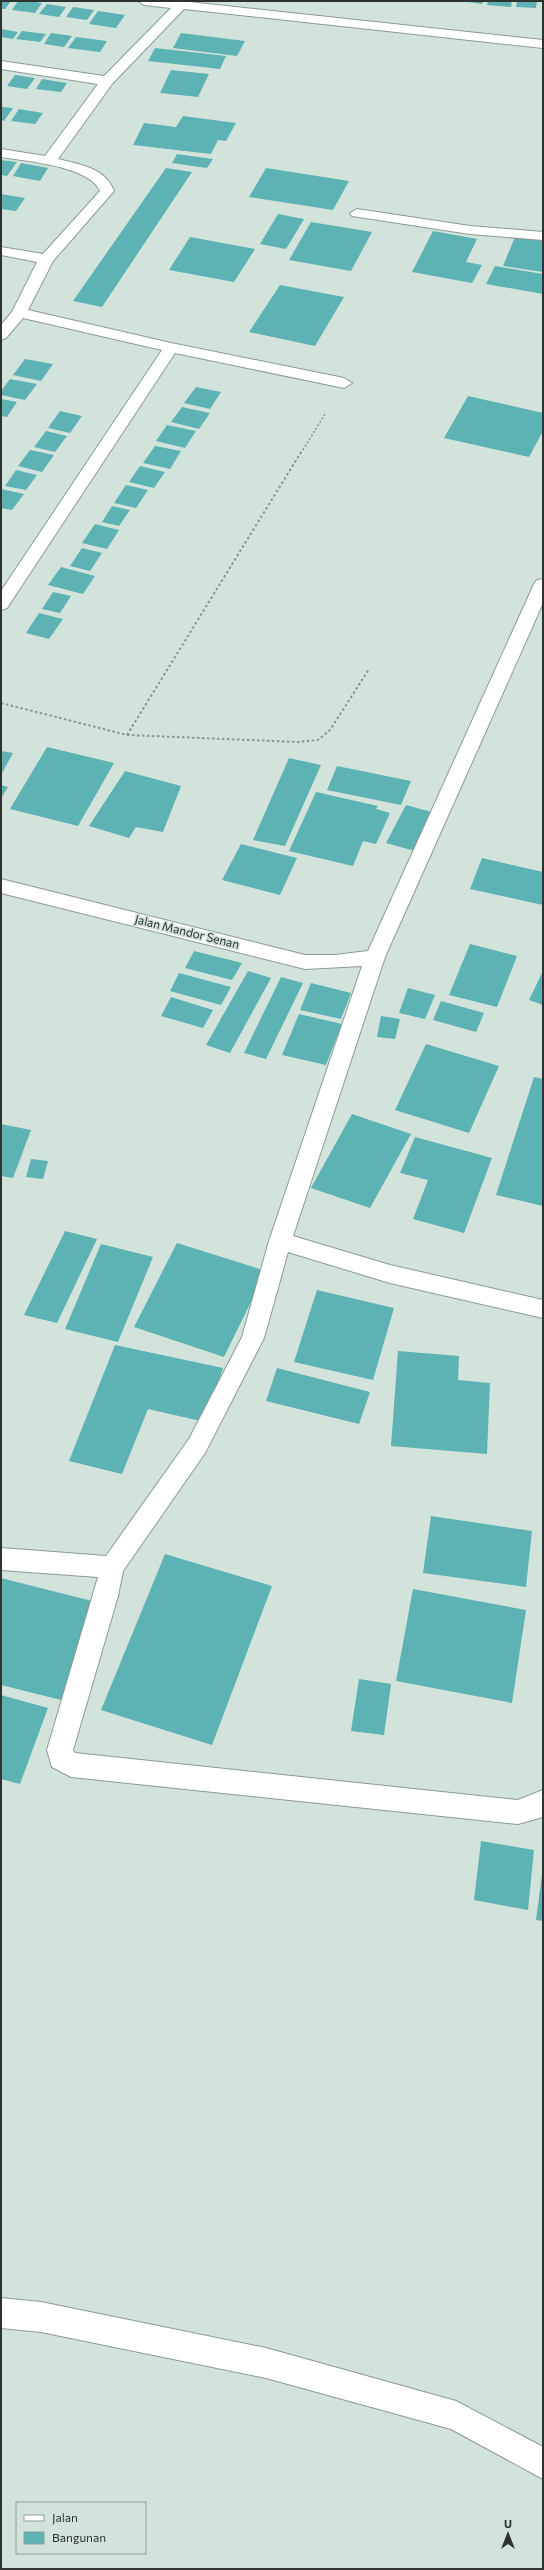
<svg xmlns="http://www.w3.org/2000/svg" width="544" height="2570" viewBox="0 0 544 2570" font-family="Commissioner,sans-serif">
	<style>
		.building { fill: #5db2b3 }
		.lines { fill: none; stroke-linecap: round; stroke-linejoin: round }
		.minor-casing { stroke: #8b9a94; stroke-width: 2 }
		.path-far1 { stroke: #899590; stroke-width: 1.5; stroke-dasharray: 2 2; stroke-linecap: butt }
		.path { stroke: #899590; stroke-width: 2; stroke-dasharray: 2.5 2.5; stroke-linecap: butt }
		.minor { fill: #fff; fill-rule: evenodd }
		.labels { text-anchor: middle; stroke-width: 3.5; stroke-linejoin: round; paint-order: stroke }
		.street-label { font-size: 12px; fill: #2d3330; stroke: #d2e3dc }
	</style>
	<rect width="100%" height="100%" fill="#d2e3dc"/>
	<g class="building">
		<polygon points="1,1 11,1 5,9 1,9"/>
		<polygon points="18,1 28,1 42,3 35,13 12,10"/>
		<polygon points="461,1 483,1 482,4"/>
		<polygon points="488,1 512,1 511,7 487,5"/>
		<polygon points="517,1 537,1 536,8 516,7"/>
		<polygon points="47,4 66,7 59,17 39,14"/>
		<polygon points="73,7 94,10 87,20 66,17"/>
		<polygon points="98,11 125,15 116,28 89,24"/>
		<polygon points="1,29 18,32 13,39 1,37"/>
		<polygon points="22,31 46,34 40,42 16,39"/>
		<polygon points="51,33 72,36 64,47 44,44"/>
		<polygon points="181,33 245,41 237,56 173,48"/>
		<polygon points="76,37 107,41 100,52 68,48"/>
		<polygon points="155,48 226,56 220,69 148,61"/>
		<polygon points="171,70 209,74 198,97 160,93"/>
		<polygon points="15,75 35,78 27,89 7,86"/>
		<polygon points="42,79 67,83 61,92 36,89"/>
		<polygon points="1,107 13,108 4,121 1,120"/>
		<polygon points="19,109 43,113 35,124 11,121"/>
		<polygon points="183,116 236,123 226,141 218,140 211,154 133,145 144,123 176,127"/>
		<polygon points="177,154 213,159 207,168 172,163"/>
		<polygon points="1,160 17,162 7,176 1,175"/>
		<polygon points="21,163 48,168 40,181 13,176"/>
		<polygon points="166,168 192,172 102,307 73,301"/>
		<polygon points="266,168 349,181 333,210 249,197"/>
		<polygon points="1,194 25,198 16,211 1,209"/>
		<polygon points="278,214 304,219 286,249 260,244"/>
		<polygon points="311,222 372,232 351,271 289,260"/>
		<polygon points="433,231 477,239 466,262 482,265 472,283 412,272"/>
		<polygon points="190,237 255,249 234,282 169,270"/>
		<polygon points="515,237 543,241 543,272 503,266"/>
		<polygon points="495,266 543,274 543,294 486,284"/>
		<polygon points="280,285 344,297 315,346 249,332"/>
		<polygon points="25,359 53,364 41,381 13,375"/>
		<polygon points="10,379 37,384 25,400 1,395 1,391"/>
		<polygon points="196,387 221,392 210,409 184,403"/>
		<polygon points="468,396 543,413 543,431 529,457 444,438"/>
		<polygon points="1,399 17,402 7,417 1,416"/>
		<polygon points="182,407 210,413 199,429 171,422"/>
		<polygon points="60,411 82,416 70,433 48,428"/>
		<polygon points="167,425 196,431 185,448 156,441"/>
		<polygon points="46,431 67,436 55,452 34,447"/>
		<polygon points="155,446 181,451 170,469 143,463"/>
		<polygon points="30,450 54,455 42,472 18,466"/>
		<polygon points="140,466 165,472 154,488 129,482"/>
		<polygon points="16,470 37,475 26,490 5,486"/>
		<polygon points="126,485 148,490 136,508 114,503"/>
		<polygon points="1,489 24,494 12,510 1,508"/>
		<polygon points="112,506 130,510 119,526 102,522"/>
		<polygon points="95,524 119,530 107,549 82,543"/>
		<polygon points="82,548 102,553 90,571 70,566"/>
		<polygon points="61,567 95,576 83,594 48,585"/>
		<polygon points="53,592 71,596 60,613 42,609"/>
		<polygon points="39,613 63,619 49,639 26,633"/>
		<polygon points="47,747 114,763 78,826 10,809"/>
		<polygon points="1,751 13,753 1,775"/>
		<polygon points="289,758 321,765 285,846 253,840"/>
		<polygon points="337,766 411,781 401,805 327,790"/>
		<polygon points="125,771 181,786 163,832 136,827 129,838 89,826"/>
		<polygon points="1,785 8,787 1,798"/>
		<polygon points="316,792 378,806 376,809 390,813 376,844 363,841 353,866 289,851"/>
		<polygon points="406,805 435,813 415,851 386,843"/>
		<polygon points="241,844 297,858 280,895 222,880"/>
		<polygon points="482,858 543,872 543,905 470,889"/>
		<polygon points="470,944 517,956 497,1007 449,995"/>
		<polygon points="194,951 242,963 232,980 185,968"/>
		<polygon points="248,971 271,978 230,1053 206,1045"/>
		<polygon points="543,971 543,1005 529,1000"/>
		<polygon points="179,973 231,987 221,1005 170,991"/>
		<polygon points="281,977 303,983 266,1059 244,1053"/>
		<polygon points="311,983 351,993 341,1019 300,1010"/>
		<polygon points="408,988 435,995 425,1019 399,1013"/>
		<polygon points="171,997 213,1010 203,1028 161,1016"/>
		<polygon points="441,1001 484,1013 476,1032 433,1020"/>
		<polygon points="299,1014 342,1024 326,1065 282,1055"/>
		<polygon points="381,1016 400,1019 395,1039 377,1037"/>
		<polygon points="426,1044 499,1066 469,1133 395,1110"/>
		<polygon points="534,1077 543,1079 543,1206 496,1195"/>
		<polygon points="352,1114 411,1134 370,1208 311,1188"/>
		<polygon points="1,1124 31,1130 13,1178 1,1176"/>
		<polygon points="415,1137 492,1158 464,1233 413,1219 428,1180 400,1173"/>
		<polygon points="31,1159 48,1161 43,1179 26,1177"/>
		<polygon points="65,1231 97,1239 57,1323 24,1315"/>
		<polygon points="177,1243 266,1271 224,1357 134,1327"/>
		<polygon points="101,1244 153,1257 118,1342 65,1329"/>
		<polygon points="317,1290 394,1308 373,1380 294,1362"/>
		<polygon points="115,1345 223,1368 205,1422 148,1409 122,1474 69,1461"/>
		<polygon points="398,1351 459,1356 458,1380 490,1383 487,1454 391,1446"/>
		<polygon points="277,1368 370,1392 359,1424 266,1401"/>
		<polygon points="431,1516 532,1531 526,1587 423,1573"/>
		<polygon points="165,1554 272,1586 212,1745 101,1710"/>
		<polygon points="1,1578 96,1602 61,1700 1,1685"/>
		<polygon points="413,1589 526,1610 512,1703 396,1681"/>
		<polygon points="359,1679 391,1684 384,1735 351,1731"/>
		<polygon points="1,1695 48,1708 20,1784 1,1779"/>
		<polygon points="481,1841 534,1850 528,1910 474,1900"/>
		<polygon points="542,1874 543,1874 543,1921 536,1920"/>
	</g>
	<g class="lines">
		<defs>
			<g id="minor">
				<path d="M138,1H180L543,40V48L184,9L112,84L58,159C80,165 105,167 114,191L53,261L28,310L171,343L344,378L352,383L344,388L175,353L7,608L1,610V591L162,350L23,318L6,338L1,340V325L12,312L37,262L1,255V247L43,254L100,191C90,166 25,161 1,157V149L45,156L98,84L1,69V61L104,76L171,8L144,5Z"/>
				<polygon points="357,209 470,226 543,232 543,240 470,234 352,216 350,213"/>
				<polygon points="543,579 543,603 385,957 293,1236 390,1265 543,1300 543,1318 390,1283 288,1252 264,1338 205,1453 123,1571 118,1596 73,1750 75,1753 518,1800 543,1790 543,1817 518,1824 71,1777 52,1767 47,1750 98,1577 1,1570 1,1548 106,1556 189,1439 242,1337 269,1241 362,966 305,969 1,893 1,879 305,955 335,955 368,951 534,584 537,580"/>
				<polygon points="1,2298 41,2302 266,2348 456,2401 543,2447 543,2479 451,2429 266,2378 41,2332 1,2328"/>
			</g>
		</defs>
		<use href="#minor" class="minor-casing"/>
		<polyline class="path-far1" points="303,450 325,414"/>
		<g class="path">
			<polyline points="1,703 127,735 298,742 318,740 330,730 369,669"/>
			<polyline points="127,735 303,449"/>
		</g>
		<use href="#minor" class="minor"/>
	</g>
	<g class="labels">
		<g class="street-label">
			<text transform="translate(187 932) rotate(14)" y="4">Jalan Mandor Senan</text>
		</g>
	</g>
	<rect width="544" height="2570" fill="none" stroke="#2d3330" stroke-width="4"/>
	<rect x="16" y="2502" width="130" height="52" fill="#d2e3dc" stroke="#909d97"/>
	<rect x="24" y="2515" width="20" height="6" fill="#ffffff" stroke="#909d97"/>
	<text x="52" y="2522" font-size="12" fill="#2d3330">Jalan</text>
	<rect x="24" y="2532" width="20" height="12" fill="#5db2b3" stroke="#909d97"/>
	<text x="52" y="2542" font-size="12" fill="#2d3330">Bangunan</text>
	<g transform="translate(508 2534)" stroke="#d2e3dc" stroke-width="3" paint-order="stroke">
	<path d="M0-3L7 15L0 10L-7 15Z" fill="#2d3330"/>
	<text y="-6" font-size="11" font-weight="bold" text-anchor="middle" fill="#2d3330">U</text>
	</g>
</svg>
